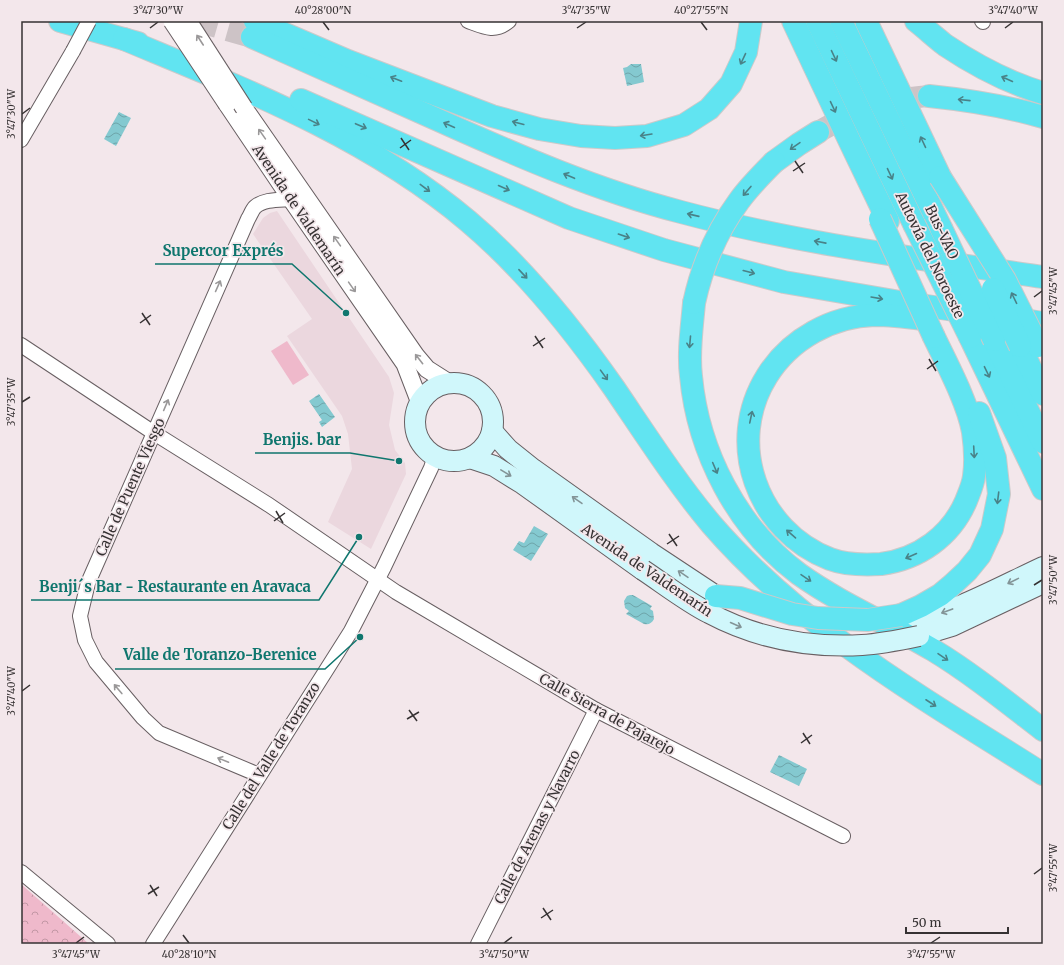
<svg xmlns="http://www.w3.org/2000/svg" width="1064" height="965" viewBox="0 0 1064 965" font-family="Merriweather,serif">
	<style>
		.built { fill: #ebd7de }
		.forest { fill: url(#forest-crowns) }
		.pitch { fill: #efb9cb }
		.water { fill: url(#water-waves) }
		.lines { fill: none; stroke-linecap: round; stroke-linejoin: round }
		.motorway-tunnel { stroke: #cdc3c6; stroke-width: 22; stroke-dasharray: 22 11; stroke-linecap: butt }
		.minor-casing { stroke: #685f62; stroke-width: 16 }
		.tertiary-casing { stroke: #685f62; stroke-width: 19 }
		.secondary-casing { stroke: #685f62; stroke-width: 22 }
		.motorway-casing { stroke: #cbcaca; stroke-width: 24 }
		.minor { stroke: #fff; stroke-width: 14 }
		.tertiary { stroke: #fff; stroke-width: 17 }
		.secondary { stroke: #d0f7fb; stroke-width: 20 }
		.motorway { stroke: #61e4f1; stroke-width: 22 }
		.minor-bridge-casing { stroke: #685f62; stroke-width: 16; stroke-linecap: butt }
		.tertiary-bridge-casing { stroke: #685f62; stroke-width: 19; stroke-linecap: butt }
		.secondary-bridge-casing { stroke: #685f62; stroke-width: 22; stroke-linecap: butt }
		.motorway-bridge-casing { stroke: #cbcaca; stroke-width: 24; stroke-linecap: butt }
		.minor-bridge { stroke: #fff; stroke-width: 14 }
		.tertiary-bridge { stroke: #fff; stroke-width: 17 }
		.secondary-bridge { stroke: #d0f7fb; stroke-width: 20 }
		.motorway-bridge { stroke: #61e4f1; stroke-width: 22 }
		.oneway { stroke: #9a9899 }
		.oneway2 { stroke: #498288 }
		.oneway3 { stroke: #839497 }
		.ticks { fill: none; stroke: #363233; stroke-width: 1.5 }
		.labels { text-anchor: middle; stroke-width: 3.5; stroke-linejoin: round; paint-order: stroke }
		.street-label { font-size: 14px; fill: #363233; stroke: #f3e7eb }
		.leader { fill: none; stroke: #0f766e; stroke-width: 1.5 }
		.callout-dot { fill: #0f766e; stroke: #f3e7eb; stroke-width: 1.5 }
		.callout-label { font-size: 15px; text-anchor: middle; font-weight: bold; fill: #0f766e; stroke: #f3e7eb; stroke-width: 3.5; stroke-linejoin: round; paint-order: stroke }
		.neatline { fill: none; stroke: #363233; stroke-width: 1.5 }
		.ticks-label { font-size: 10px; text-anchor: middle; fill: #363233 }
	</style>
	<defs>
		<pattern id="forest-crowns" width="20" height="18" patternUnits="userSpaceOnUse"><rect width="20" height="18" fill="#efb9cb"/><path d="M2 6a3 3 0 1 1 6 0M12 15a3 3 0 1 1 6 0" fill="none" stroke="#c297a5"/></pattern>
		<pattern id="water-waves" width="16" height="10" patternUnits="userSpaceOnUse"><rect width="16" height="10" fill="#84c9d0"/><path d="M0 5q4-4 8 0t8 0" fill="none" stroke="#6da4a9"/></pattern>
	</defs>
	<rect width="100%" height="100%" fill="#f3e7eb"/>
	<polygon class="built" points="277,211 389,377 394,393 389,425 395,450 405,463 406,474 371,549 328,522 352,469 348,434 342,416 287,336 312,319 253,234 263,218 270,213"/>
	<polygon class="forest" points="21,884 89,944 21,944"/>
	<polygon class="pitch" points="287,341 309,375 293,385 271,351"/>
	<g class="water">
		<polygon points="631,64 641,64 644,82 627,86 623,68 627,67"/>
		<polygon points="119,112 131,118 116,146 104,139"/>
		<polygon points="319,394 335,417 322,427 319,422 322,420 309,401"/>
		<polygon points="534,526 548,534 531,561 513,550 519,541 524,543"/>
		<path d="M630,595H633L652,606L650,609L653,611L654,619C652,623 649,625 644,624L626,614L629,611L625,608L624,601L627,596Z"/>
		<polygon points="779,755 807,769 799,786 770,772"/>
	</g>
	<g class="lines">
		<g class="motorway-tunnel">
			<polyline points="196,21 252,37"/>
			<path d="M818,132C842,118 868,107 895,101C906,98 918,97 929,96"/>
		</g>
		<defs>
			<g id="minor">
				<path d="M468,21C484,27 495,33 509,21"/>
				<polyline points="982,21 983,22"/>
				<polyline points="21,140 73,51"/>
				<polyline points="21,345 154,433 269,505 396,592 596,710 843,836"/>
				<path d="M259,775L159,733L143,718L96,662L85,640L80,616L88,583L248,219C250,216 252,210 255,207C264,199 279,200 291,199"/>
				<polyline points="21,872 108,944"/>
				<polyline points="153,944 351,631 384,567 431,468 435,456"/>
				<polyline points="478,944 596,710"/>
			</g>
			<g id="tertiary">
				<polyline points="227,104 291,199 405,364 420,403"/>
				<polyline points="244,108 416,356 427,369 449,383"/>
			</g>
			<g id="secondary">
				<circle cx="454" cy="422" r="39"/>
				<polyline points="492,431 508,449 533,469 651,553 716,596"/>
				<polyline points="470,458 494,466 523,484 643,570"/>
				<path d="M906,624C955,612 998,588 1043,567"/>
				<polyline points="919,636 952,626 1043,583"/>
			</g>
			<g id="motorway">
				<polyline points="60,21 138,43"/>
				<polyline points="255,21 348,61 492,116 539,129 581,136 615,138 647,136 684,125 709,109 731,84 746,52 751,21"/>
				<polyline points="793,21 850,142 888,221"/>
				<polyline points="817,21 914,224"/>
				<polyline points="841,21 941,228"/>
				<polyline points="866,21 940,177"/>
				<path d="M916,21C926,29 935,37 945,45C975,65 1009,83 1043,93"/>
				<path d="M252,37C313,64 374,92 436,119C516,155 596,190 681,212C800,244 922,259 1043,277"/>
				<path d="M124,39C244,89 367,136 468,221C525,269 572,328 614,388C646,435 676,482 712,525C803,630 926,700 1043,774"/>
				<path d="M929,96C968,100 1006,106 1043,117"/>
				<polyline points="301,100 569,218 664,250 784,282 900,302 974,313"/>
				<polyline points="774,162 799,144 818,132"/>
				<path d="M694,303C692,327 688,352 691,376C698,452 737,528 799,574C841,604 889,624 933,650C971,673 1008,703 1043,730"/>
				<polyline points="1010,318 1043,323"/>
				<path d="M923,319C907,317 891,315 875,315C832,316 790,339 767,376C725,443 757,531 830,559C846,565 865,565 881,564C919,559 951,536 966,501C969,493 973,485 974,476C976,462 975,446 973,432C968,403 947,364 934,337"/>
				<polyline points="970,337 1043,489"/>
				<polyline points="994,340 1043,442"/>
				<polyline points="1020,346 1043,394"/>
				<polyline points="901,615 921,606 940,595 952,585 967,571 980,555 992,529 999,494 995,458 979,413"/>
			</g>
		</defs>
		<use href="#minor" class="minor-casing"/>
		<use href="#tertiary" class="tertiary-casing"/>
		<use href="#secondary" class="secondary-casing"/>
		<use href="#motorway" class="motorway-casing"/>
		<use href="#minor" class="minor"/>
		<use href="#tertiary" class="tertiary"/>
		<use href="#secondary" class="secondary"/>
		<use href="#motorway" class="motorway"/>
		<defs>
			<polyline id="minor-bridge" points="73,51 89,21"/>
			<g id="tertiary-bridge">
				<polyline points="172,21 227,104"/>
				<polyline points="188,21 244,108"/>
			</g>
			<path id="secondary-bridge" d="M643,570C664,584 687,602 709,613C756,638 809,648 862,645C881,644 900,640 919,636"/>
			<g id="motorway-bridge">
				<polyline points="940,177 1005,280 1038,346"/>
				<polyline points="880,219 934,337"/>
				<polyline points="914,224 970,337"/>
				<polyline points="941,228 994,340"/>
				<polyline points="993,289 1020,346"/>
				<path d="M694,303C702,266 717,231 739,201C749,187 762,174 774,162"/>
				<polyline points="716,596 740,598 792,614 818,618 868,620 901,615"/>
			</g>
		</defs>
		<use href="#minor-bridge" class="minor-bridge-casing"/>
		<use href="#tertiary-bridge" class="tertiary-bridge-casing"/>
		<use href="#secondary-bridge" class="secondary-bridge-casing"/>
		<use href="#motorway-bridge" class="motorway-bridge-casing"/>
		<use href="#minor-bridge" class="minor-bridge"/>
		<use href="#tertiary-bridge" class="tertiary-bridge"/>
		<use href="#secondary-bridge" class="secondary-bridge"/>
		<use href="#motorway-bridge" class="motorway-bridge"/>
	</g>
	<defs><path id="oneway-shaft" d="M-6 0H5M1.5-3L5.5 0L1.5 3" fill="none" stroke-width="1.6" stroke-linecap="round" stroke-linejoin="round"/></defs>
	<g class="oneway">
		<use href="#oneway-shaft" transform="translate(200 40) rotate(-123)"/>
		<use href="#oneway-shaft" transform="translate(262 134) rotate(-125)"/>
		<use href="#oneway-shaft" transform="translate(337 241) rotate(-125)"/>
		<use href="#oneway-shaft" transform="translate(218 286) rotate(-66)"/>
		<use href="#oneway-shaft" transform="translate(352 287) rotate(55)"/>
		<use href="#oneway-shaft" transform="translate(419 359) rotate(-128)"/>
		<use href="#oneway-shaft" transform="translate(166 405) rotate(-67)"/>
		<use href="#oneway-shaft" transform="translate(118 689) rotate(-130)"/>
		<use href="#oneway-shaft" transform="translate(223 760) rotate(-158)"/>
	</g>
	<g class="oneway2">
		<use href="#oneway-shaft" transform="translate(834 56) rotate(65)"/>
		<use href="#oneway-shaft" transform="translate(743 59) rotate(115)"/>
		<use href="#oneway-shaft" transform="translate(396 79) rotate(-159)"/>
		<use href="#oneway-shaft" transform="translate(1007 79) rotate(-156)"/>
		<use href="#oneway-shaft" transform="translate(964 100) rotate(-174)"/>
		<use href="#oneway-shaft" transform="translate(833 107) rotate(65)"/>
		<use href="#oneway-shaft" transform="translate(314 122) rotate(26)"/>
		<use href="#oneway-shaft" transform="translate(518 123) rotate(-165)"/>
		<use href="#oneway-shaft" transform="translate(449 125) rotate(-156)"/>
		<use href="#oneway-shaft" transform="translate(361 126) rotate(23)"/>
		<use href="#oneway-shaft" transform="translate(646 135) rotate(171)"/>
		<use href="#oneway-shaft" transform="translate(923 142) rotate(-115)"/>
		<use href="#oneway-shaft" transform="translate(795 146) rotate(145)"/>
		<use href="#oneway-shaft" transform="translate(890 174) rotate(65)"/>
		<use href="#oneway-shaft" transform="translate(569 176) rotate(-157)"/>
		<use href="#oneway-shaft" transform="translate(425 188) rotate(37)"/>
		<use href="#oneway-shaft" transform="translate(504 188) rotate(24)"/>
		<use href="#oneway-shaft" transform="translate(747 191) rotate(131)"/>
		<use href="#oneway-shaft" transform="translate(693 215) rotate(-167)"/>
		<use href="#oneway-shaft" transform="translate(624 236) rotate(19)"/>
		<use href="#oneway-shaft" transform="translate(820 242) rotate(-169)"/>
		<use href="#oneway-shaft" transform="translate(749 272) rotate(15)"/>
		<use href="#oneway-shaft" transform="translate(523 274) rotate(47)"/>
		<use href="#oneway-shaft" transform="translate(877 298) rotate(10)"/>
		<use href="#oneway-shaft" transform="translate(1014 298) rotate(-116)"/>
		<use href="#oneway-shaft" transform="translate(690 342) rotate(95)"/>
		<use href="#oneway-shaft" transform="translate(987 372) rotate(64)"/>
		<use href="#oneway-shaft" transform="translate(604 375) rotate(54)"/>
		<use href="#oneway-shaft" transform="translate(751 417) rotate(-78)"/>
		<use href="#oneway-shaft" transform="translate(974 452) rotate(87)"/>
		<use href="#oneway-shaft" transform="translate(715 468) rotate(67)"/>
		<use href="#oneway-shaft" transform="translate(998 498) rotate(97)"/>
		<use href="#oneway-shaft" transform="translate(791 534) rotate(-139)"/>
		<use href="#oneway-shaft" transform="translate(911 556) rotate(156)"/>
		<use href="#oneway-shaft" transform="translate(806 578) rotate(34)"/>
		<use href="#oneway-shaft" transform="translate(943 657) rotate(34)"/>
		<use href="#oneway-shaft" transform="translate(931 703) rotate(33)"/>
	</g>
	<g class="oneway3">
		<use href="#oneway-shaft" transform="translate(506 473) rotate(31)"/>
		<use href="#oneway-shaft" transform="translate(577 500) rotate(-145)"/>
		<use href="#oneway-shaft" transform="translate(683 574) rotate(-146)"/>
		<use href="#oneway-shaft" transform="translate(1013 581) rotate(154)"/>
		<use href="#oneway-shaft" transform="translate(947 611) rotate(160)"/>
		<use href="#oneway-shaft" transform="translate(736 625) rotate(24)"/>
	</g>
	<path class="ticks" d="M323,22L329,30M701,22L707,30M150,28L158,22M577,28L586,22M1005,28L1013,22M22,114L30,108M401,138L409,150M400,148L411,140M795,161L803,173M793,171L805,163M1034,297L1042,291M142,313L150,325M140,323L151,315M535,336L543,348M533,346L545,338M929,359L936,371M927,369L938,361M22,402L30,397M276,511L283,523M274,521L285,513M669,534L677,546M667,544L679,536M1034,585L1042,580M22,691L30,685M409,710L417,721M407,719L419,712M803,733L810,744M801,743L812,735M1034,874L1042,868M150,885L157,896M148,894L159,887M543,908L551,920M541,918L553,910M183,935L189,943M76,943L84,937M504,943L512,937M931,943L940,937"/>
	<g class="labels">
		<g class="street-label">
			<text transform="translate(299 210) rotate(56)" y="5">Avenida de Valdemarín</text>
			<text transform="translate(942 232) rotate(64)" y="5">Bus-VAO</text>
			<text transform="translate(930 255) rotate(64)" y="5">Autovía del Noroeste</text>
			<text transform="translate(130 487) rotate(-66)" y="5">Calle de Puente Viesgo</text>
			<text transform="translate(647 570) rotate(34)" y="5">Avenida de Valdemarín</text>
			<text transform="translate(607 714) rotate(29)" y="5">Calle Sierra de Pajarejo</text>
			<text transform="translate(271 756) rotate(-58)" y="5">Calle del Valle de Toranzo</text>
			<text transform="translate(537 827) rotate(-63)" y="5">Calle de Arenas y Navarro</text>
		</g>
	</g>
	<path class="leader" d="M346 313L292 264H155M399 461L350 453H255M359 537L319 600H31M360 637L325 669H115"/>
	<g class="callout-dot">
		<circle cx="346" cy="313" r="4"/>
		<circle cx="399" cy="461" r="4"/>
		<circle cx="359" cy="537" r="4"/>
		<circle cx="360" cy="637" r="4"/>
	</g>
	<g class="callout-label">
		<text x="223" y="256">Supercor Exprés</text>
		<text x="302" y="445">Benjis. bar</text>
		<text x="175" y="592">Benji´s Bar - Restaurante en Aravaca</text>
		<text x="220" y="660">Valle de Toranzo-Berenice</text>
	</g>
	<rect width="1064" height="965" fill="none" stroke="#f3e7eb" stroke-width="44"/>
	<path d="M906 927v6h102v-6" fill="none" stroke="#363233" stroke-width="2"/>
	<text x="912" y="927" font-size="12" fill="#363233" stroke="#f3e7eb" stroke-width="3" paint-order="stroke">50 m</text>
	<rect x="22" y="22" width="1020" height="921" class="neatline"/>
	<g class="ticks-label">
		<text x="158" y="14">3°47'30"W</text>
		<text x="323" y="14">40°28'00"N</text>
		<text x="586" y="14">3°47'35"W</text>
		<text x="701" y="14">40°27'55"N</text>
		<text x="1013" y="14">3°47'40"W</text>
		<text transform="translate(11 114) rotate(-90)" y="4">3°47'30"W</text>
		<text transform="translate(1053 291) rotate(-90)" y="4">3°47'45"W</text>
		<text transform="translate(11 402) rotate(-90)" y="4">3°47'35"W</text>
		<text transform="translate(1053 580) rotate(-90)" y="4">3°47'50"W</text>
		<text transform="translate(11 691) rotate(-90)" y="4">3°47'40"W</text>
		<text transform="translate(1053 868) rotate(-90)" y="4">3°47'55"W</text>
		<text x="76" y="958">3°47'45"W</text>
		<text x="189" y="958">40°28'10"N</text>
		<text x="504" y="958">3°47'50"W</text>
		<text x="931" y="958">3°47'55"W</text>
	</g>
</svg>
